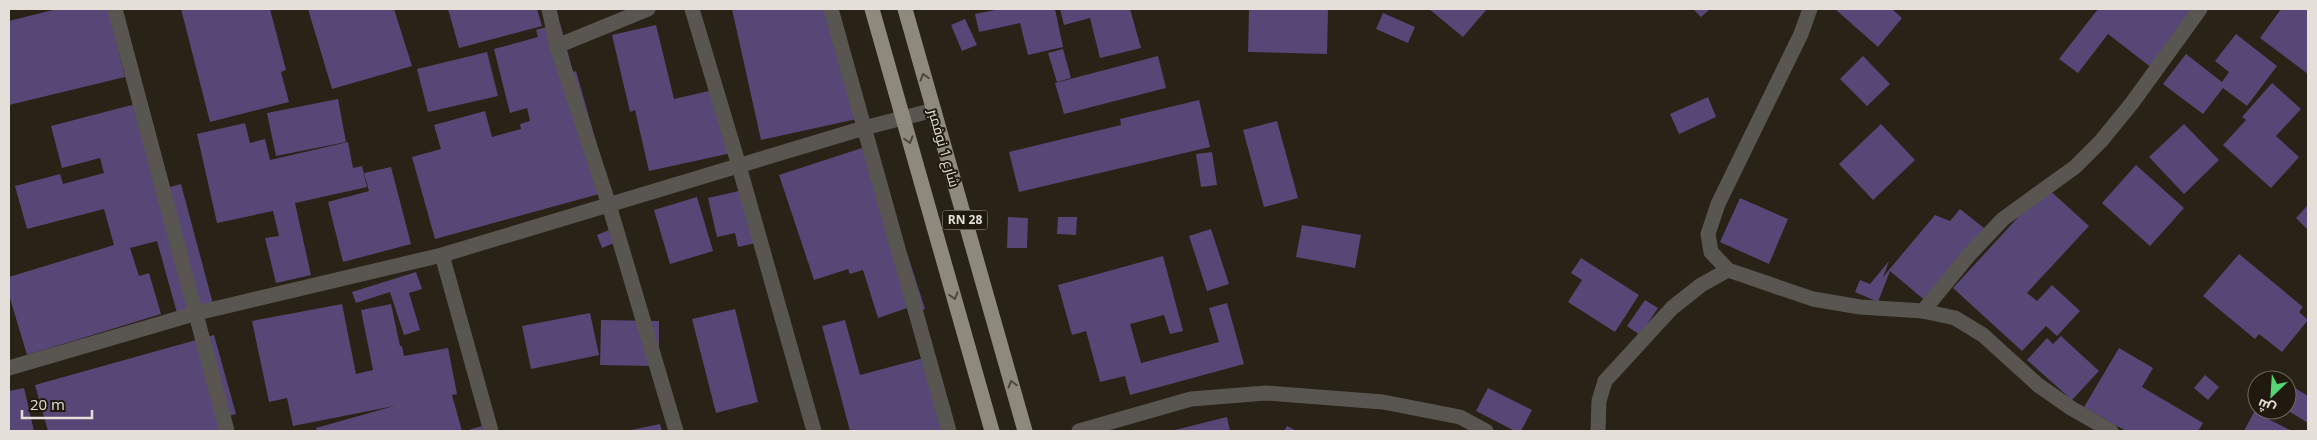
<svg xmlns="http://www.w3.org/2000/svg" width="2317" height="440" viewBox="0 0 2317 440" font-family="'Open Sans',Cairo,sans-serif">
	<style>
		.building { fill: #574776 }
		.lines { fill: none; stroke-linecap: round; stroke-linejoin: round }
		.street { stroke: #595651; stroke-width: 15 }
		.primary { stroke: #8e897d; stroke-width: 15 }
		.oneway { stroke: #4b463a }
		.labels { text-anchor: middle; stroke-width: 4; stroke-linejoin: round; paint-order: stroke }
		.shield { fill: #1f190e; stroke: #a9a49c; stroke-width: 1 }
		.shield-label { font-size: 12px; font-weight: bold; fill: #e4e0d9 }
		.street-label { font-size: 14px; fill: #e4e0d9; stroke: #1f190e }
	</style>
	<rect width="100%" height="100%" fill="#292217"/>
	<g class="building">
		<polygon points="57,9 108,9 125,77 9,105 9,21"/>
		<polygon points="181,9 270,9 286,70 281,72 289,102 210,122"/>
		<polygon points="308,9 394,9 412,66 332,89"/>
		<polygon points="448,9 537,9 542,26 459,48"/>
		<polygon points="732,9 832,9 857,119 761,140"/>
		<polygon points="1000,9 1055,9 1063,47 1028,55 1020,23 979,32 975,14"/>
		<polygon points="1060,9 1130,9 1141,48 1100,58 1090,18 1064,25"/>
		<polygon points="1249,9 1328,9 1327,54 1248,52"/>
		<polygon points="1429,9 1487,9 1463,37"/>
		<polygon points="1693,9 1710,9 1701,17"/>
		<polygon points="1835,9 1892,9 1902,18 1878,47"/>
		<polygon points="2098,9 2198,9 2152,68 2108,34 2078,73 2059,59"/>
		<polygon points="2281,9 2308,9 2308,74 2260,38"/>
		<polygon points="1383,13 1415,27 1408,43 1376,29"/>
		<polygon points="965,19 977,45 962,51 951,25"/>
		<polygon points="560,23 573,72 576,71 610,191 435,239 412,157 441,149 434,125 485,111 492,137 521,129 520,124 530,121 527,108 510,113 494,49 538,37 536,30"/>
		<polygon points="656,25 674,99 722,88 736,152 649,171 635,110 630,112 612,35"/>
		<polygon points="2236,34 2277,66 2247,106 2223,88 2203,114 2163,84 2186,54 2222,82 2229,72 2215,61"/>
		<polygon points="1063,49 1071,78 1057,82 1048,53"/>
		<polygon points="487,52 498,96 428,112 417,69"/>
		<polygon points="1158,56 1166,88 1064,114 1055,83"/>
		<polygon points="1863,56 1890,84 1867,106 1840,79"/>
		<polygon points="2272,83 2301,109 2276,136 2299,157 2271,188 2223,145 2246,120 2242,117"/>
		<polygon points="1708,97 1716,117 1679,134 1670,114"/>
		<polygon points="338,99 346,142 276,156 267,113"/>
		<polygon points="1199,100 1210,147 1019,192 1009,152 1121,125 1120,119"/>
		<polygon points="147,101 170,187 181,184 213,304 177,313 157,241 130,248 139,276 149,273 161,314 27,355 9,295 9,277 114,245 104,209 27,229 15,186 60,174 63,184 104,173 100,158 62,168 51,126"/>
		<polygon points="1277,121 1298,198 1264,207 1243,130"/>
		<polygon points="245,123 250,143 265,139 270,160 348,142 353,168 362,166 367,187 295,203 311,275 276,283 265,238 279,236 273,211 217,223 197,134"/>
		<polygon points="1881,124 1915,160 1873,200 1839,164"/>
		<polygon points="2184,124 2219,160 2184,194 2149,157"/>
		<polygon points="862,148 908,256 925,309 912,314 910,307 878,318 863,270 850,274 848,269 814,280 779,175"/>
		<polygon points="1212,152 1217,185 1201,187 1196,154"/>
		<polygon points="2136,165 2184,208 2150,246 2102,203"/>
		<polygon points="391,167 411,244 343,262 328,202 369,191 364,173"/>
		<polygon points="2046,187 2089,226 2027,293 2037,301 2052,285 2080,311 2057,336 2046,326 2022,351 1953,288"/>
		<polygon points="752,188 764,241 738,247 735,233 717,237 708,198"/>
		<polygon points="697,197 713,251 670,264 654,210"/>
		<polygon points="1740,198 1788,219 1769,264 1720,242"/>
		<polygon points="2308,205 2308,230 2296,218"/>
		<polygon points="1960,209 1984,228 1976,245 1928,303 1890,271 1878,302 1855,292 1860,280 1870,284 1889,261 1883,277 1935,215 1950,221"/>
		<polygon points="1008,217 1028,218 1027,248 1007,248"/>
		<polygon points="1058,217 1077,217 1076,235 1057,234"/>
		<polygon points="1302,225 1361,235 1355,268 1296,257"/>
		<polygon points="614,228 619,241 602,248 597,235"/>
		<polygon points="1211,229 1229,284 1207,291 1189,236"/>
		<polygon points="2239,254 2303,307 2299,312 2308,320 2282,352 2259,334 2255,339 2203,296"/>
		<polygon points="1163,256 1183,331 1170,334 1164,315 1130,324 1141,363 1219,342 1209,308 1227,303 1244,364 1130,395 1125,376 1100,382 1086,331 1072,335 1058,285"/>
		<polygon points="1581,258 1639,295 1615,332 1568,302 1582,280 1571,273"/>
		<polygon points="416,272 422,289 409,293 420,330 404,335 390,292 356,303 352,292"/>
		<polygon points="1645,300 1658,308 1640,335 1627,326"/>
		<polygon points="342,304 356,374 373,370 361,310 391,304 400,346 402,346 404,356 448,348 457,394 452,395 462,431 317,431 316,428 394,406 293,426 287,398 269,402 252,321"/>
		<polygon points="735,309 758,402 716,413 692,319"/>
		<polygon points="590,313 599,355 531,369 522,326"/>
		<polygon points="601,320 659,321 659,362 650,366 600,365"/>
		<polygon points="845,320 860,375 935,355 952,431 850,431 822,326"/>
		<polygon points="214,335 236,414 222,418 225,431 48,431 35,385"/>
		<polygon points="2061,336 2099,371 2072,400 2027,360 2047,338 2053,344"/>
		<polygon points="2119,348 2153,368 2142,387 2203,423 2198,431 2126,431 2084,407"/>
		<polygon points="2205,375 2219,387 2208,400 2194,388"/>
		<polygon points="2287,383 2308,396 2308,423 2287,410"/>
		<polygon points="24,388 34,431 9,431 9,391"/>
		<polygon points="1488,388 1532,410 1521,431 1515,431 1476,411"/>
		<polygon points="2254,412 2292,431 2244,431"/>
		<polygon points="1227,417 1230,431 1171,431"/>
		<polygon points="660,424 662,431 631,431 631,430"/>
		<polygon points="482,426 484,431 465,431"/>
		<polygon points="1287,426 1297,431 1284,431"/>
	</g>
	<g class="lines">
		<g class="street">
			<polyline points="115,9 227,431"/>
			<polyline points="549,9 557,46 609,205 676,431"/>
			<polyline points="692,9 739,166 814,431"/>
			<polyline points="831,9 949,431"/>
			<polyline points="1810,9 1801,34 1718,204 1708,234 1711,252 1728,270 1813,299 1860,307 1923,311 1955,318 1983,335 2038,385 2071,408 2111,431"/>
			<polyline points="557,46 648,9"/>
			<polyline points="442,255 491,431"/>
			<polyline points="1923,311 1969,255 2003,219 2075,167 2101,141 2132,103 2200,9"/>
			<polyline points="9,368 197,313 442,255 864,128 934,110"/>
			<polyline points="1079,431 1191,399 1266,393 1383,402 1460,417 1486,431"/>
			<polyline points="1598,431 1599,401 1605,381 1672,308 1701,285 1728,270"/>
		</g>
		<g class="primary">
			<polyline points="872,9 992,431"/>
			<polyline points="905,9 1025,431"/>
		</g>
	</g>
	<defs><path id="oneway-chevron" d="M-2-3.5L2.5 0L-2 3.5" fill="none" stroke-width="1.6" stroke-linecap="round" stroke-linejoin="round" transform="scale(1.25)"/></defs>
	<g class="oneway">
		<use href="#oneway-chevron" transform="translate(924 77) rotate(-106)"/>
		<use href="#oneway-chevron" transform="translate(909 140) rotate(74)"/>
		<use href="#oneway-chevron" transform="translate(954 296) rotate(74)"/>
		<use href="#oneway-chevron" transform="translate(1012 384) rotate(-106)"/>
	</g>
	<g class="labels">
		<rect class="shield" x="942.5" y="210.5" width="45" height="19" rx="4"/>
		<g class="shield-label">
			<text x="965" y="224">RN 28</text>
		</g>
		<g class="street-label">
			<text transform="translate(944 148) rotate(74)" y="5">شارع 1 نوفمبر</text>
		</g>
	</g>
	<rect width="2317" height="440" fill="none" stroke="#e4e0d9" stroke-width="20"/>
	<g transform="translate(2272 395) rotate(205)"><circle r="24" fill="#1f190e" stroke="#6e695f"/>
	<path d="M0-4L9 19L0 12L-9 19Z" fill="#55d672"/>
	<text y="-8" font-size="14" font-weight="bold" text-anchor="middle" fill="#e4e0d9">ش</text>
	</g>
	<path d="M22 410v8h70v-8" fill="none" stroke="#e4e0d9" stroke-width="2.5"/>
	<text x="30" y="410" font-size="15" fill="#e4e0d9" stroke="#1f190e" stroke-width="4" paint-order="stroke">20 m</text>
</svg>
